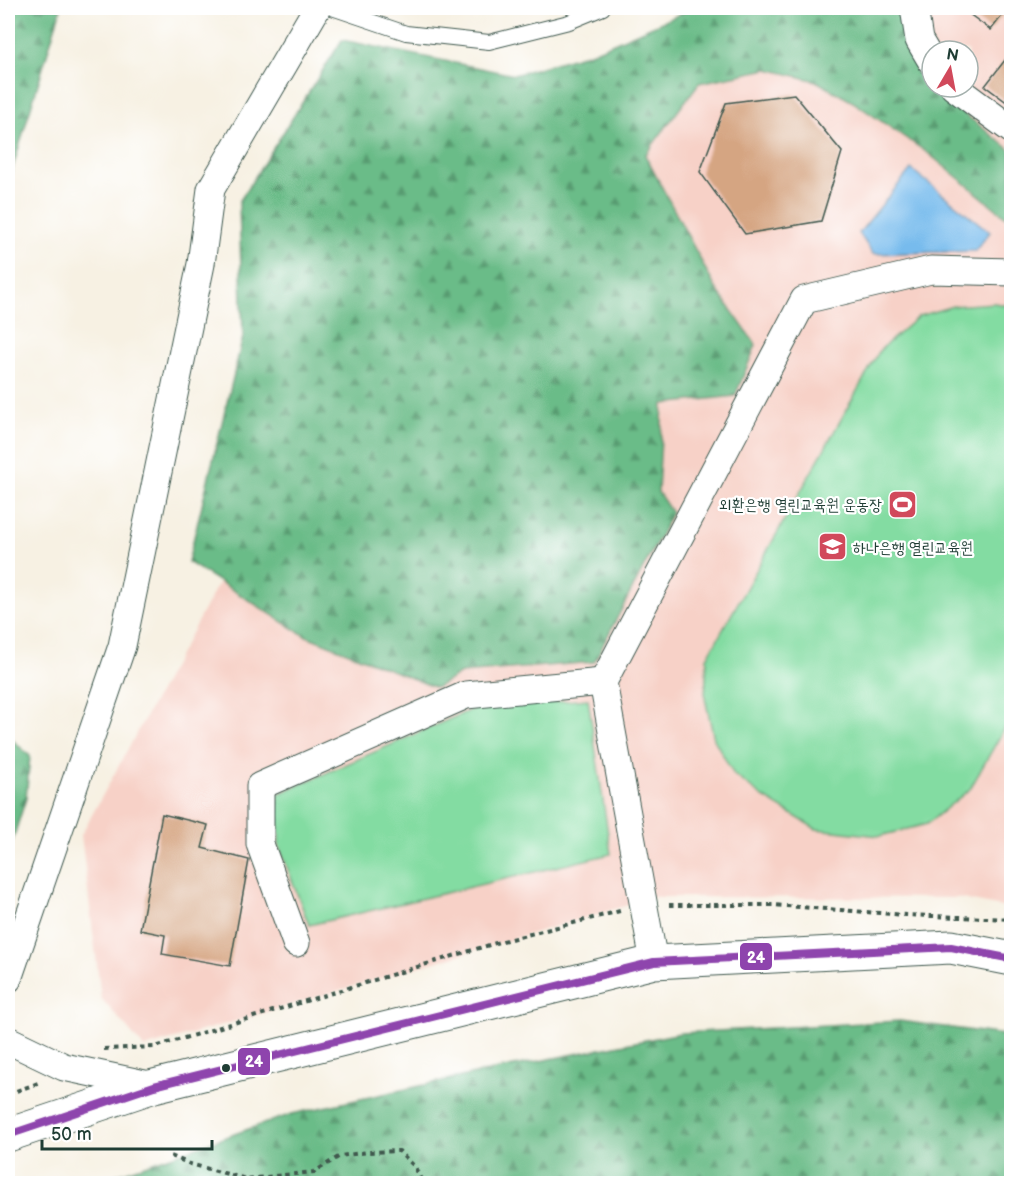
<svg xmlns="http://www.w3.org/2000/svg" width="1019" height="1191" viewBox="0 0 1019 1191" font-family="'Balsamiq Sans','Poor Story',sans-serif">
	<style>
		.built { fill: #f7d1c7; fill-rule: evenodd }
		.forest { fill: url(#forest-firs); stroke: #447c5e; stroke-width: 1.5 }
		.pitch { fill: #83dca2; stroke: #518c6b; stroke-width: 1.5 }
		.water { fill: #77bbed; stroke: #4b7c90; stroke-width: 1.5 }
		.building { fill: #d5a582 }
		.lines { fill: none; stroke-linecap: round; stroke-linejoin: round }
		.service-casing { stroke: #3f584e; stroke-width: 16 }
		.minor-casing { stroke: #3f584e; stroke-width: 29 }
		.secondary-casing { stroke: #3f584e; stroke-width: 35 }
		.path { stroke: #3f584e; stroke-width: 4; stroke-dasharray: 4.5 4.5; stroke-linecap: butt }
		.service { stroke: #fff; stroke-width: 14 }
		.minor { stroke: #fff; stroke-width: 27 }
		.secondary { stroke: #fff; stroke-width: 33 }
		.bus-1-casing { stroke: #fff; stroke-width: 12 }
		.bus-1 { stroke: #8e44ad; stroke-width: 8 }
		.bus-dot { fill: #1f3d34; stroke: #fff; stroke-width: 2 }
		.labels { text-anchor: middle; stroke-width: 4.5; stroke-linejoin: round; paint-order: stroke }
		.poi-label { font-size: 16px; fill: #1f3d34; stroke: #fff; text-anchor: end }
		.line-badge { stroke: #fff; stroke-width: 2 }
		.badge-label { font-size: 16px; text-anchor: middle; font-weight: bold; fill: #fff }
	</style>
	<defs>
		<pattern id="forest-firs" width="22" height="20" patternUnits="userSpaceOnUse" patternTransform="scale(1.5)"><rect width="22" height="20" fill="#6abc88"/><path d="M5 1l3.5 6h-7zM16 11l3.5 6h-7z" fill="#579a70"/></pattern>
	</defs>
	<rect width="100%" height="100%" fill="#fff"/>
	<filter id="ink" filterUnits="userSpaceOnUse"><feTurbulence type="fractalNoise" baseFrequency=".0167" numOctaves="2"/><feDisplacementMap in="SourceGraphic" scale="12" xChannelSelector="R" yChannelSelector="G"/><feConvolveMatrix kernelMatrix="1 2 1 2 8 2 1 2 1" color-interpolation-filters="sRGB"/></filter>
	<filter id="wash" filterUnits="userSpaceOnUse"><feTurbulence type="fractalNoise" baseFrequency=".008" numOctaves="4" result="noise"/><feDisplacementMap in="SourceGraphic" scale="24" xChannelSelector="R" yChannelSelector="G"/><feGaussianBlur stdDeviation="1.35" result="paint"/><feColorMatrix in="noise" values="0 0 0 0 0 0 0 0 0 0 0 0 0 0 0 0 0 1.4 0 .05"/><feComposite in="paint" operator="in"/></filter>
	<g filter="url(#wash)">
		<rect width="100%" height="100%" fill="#f7f1e3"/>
		<path class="built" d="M897,8H1011V909L958,898L655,897L144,1048L101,998L81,835L219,582L303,634L656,491L661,403L714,286L644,154L698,81L766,68L815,80L851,101L901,37ZM932,51H968V87H932Z"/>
		<g class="forest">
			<polygon points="8,8 61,8 8,183"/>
			<polygon points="694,8 898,8 903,38 935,91 1011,150 1011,221 929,154 853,102 816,81 768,69 699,83 645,155 715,287 756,345 735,396 663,404 658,492 672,513 594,662 461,673 436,688 304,635 188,562 243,337 239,202 342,40 514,75 593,52"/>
			<polygon points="8,736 30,756 26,798 8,855"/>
			<polygon points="900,1021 1011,1036 1011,1183 93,1183 292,1114 484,1072 681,1033"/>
		</g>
		<g class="pitch">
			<polygon points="994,303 1012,306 1011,717 970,789 927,824 880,836 816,829 763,797 734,775 714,739 705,698 707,658 880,350 919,316 953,306"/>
			<polygon points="588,699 611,854 309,925 279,846 278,794 473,709"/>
		</g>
		<polygon class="water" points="911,169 990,232 975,251 873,254 859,233"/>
		<g id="blocks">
			<g class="building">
				<polygon points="961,8 1012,8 1012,20 1004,13 991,30"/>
				<polygon points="1012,51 1012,106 985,86"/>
				<polygon points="794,94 842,152 821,221 745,234 700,172 726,103"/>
				<polygon points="162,814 208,825 202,848 249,860 230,966 162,954 165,935 140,930"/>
			</g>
		</g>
	</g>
	<g filter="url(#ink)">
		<use href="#blocks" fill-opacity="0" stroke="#3f584e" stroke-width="1.5"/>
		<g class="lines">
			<defs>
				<polyline id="service" points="332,8 406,33 489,42 569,22 603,8"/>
				<g id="minor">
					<polyline points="914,8 919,40 932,62"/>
					<polyline points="954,87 1012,130"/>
					<polyline points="296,943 260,844 260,786 466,695 603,682"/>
					<polyline points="654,962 603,682 804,300 931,270 1012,272"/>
					<polyline points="8,979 122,646 201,264 211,189 317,8"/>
					<polyline points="8,1040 64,1067 154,1086"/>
				</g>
				<polyline id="secondary" points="8,1135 154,1086 654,962 951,947 1012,959"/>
			</defs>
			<use href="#service" class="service-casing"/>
			<use href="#minor" class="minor-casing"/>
			<use href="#secondary" class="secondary-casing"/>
			<g class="path">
				<polyline points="669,905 773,905 906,915 1012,919"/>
				<polyline points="104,1049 155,1047 499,942 620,911"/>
				<polyline points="8,1094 41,1082"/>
				<polyline points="171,1156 190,1164 246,1179 314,1172 340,1156 368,1152 399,1151 415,1167 423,1184"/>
			</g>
			<use href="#service" class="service"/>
			<use href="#minor" class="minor"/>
			<use href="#secondary" class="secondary"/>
			<defs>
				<polyline id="bus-1" points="8,1135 154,1086 654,962 951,947 1012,959"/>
			</defs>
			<use href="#bus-1" class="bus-1-casing"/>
			<use href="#bus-1" class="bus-1"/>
		</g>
	</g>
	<defs>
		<symbol id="stadium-square" viewBox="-11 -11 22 22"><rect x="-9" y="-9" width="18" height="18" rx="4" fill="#d1495b" stroke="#fff"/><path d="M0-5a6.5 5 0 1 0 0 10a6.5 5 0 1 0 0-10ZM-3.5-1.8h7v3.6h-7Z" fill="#fff"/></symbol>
		<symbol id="school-square" viewBox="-11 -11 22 22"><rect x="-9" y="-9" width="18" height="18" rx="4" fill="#d1495b" stroke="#fff"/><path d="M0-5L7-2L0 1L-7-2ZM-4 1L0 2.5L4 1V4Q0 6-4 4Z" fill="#fff"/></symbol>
	</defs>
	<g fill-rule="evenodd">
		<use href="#stadium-square" x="886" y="488" width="33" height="33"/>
		<use href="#school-square" x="816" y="530" width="33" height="33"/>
	</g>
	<circle class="bus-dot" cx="226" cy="1068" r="5"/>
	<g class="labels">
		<g class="poi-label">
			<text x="882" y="510">외환은행 열린교육원 운동장</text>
			<text x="853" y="553" text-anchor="start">하나은행 열린교육원</text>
		</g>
	</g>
	<g class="line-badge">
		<rect x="739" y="942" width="34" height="29" rx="6" fill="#8e44ad"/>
		<rect x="237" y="1047" width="34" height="29" rx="6" fill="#8e44ad"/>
	</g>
	<g class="badge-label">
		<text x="756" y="963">24</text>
		<text x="254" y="1067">24</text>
	</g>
	<rect width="1019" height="1191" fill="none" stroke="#fff" stroke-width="30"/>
	<g transform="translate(950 69) rotate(10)"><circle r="28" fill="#ffffff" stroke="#a5b1ae" stroke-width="1.5"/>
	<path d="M0-4.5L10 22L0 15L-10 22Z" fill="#d1495b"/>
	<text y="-9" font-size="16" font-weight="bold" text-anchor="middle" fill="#1f3d34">N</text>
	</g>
	<path d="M42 1140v9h170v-9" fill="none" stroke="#1f3d34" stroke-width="3"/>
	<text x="51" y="1140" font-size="18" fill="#1f3d34" stroke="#ffffff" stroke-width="4.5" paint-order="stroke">50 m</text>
</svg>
